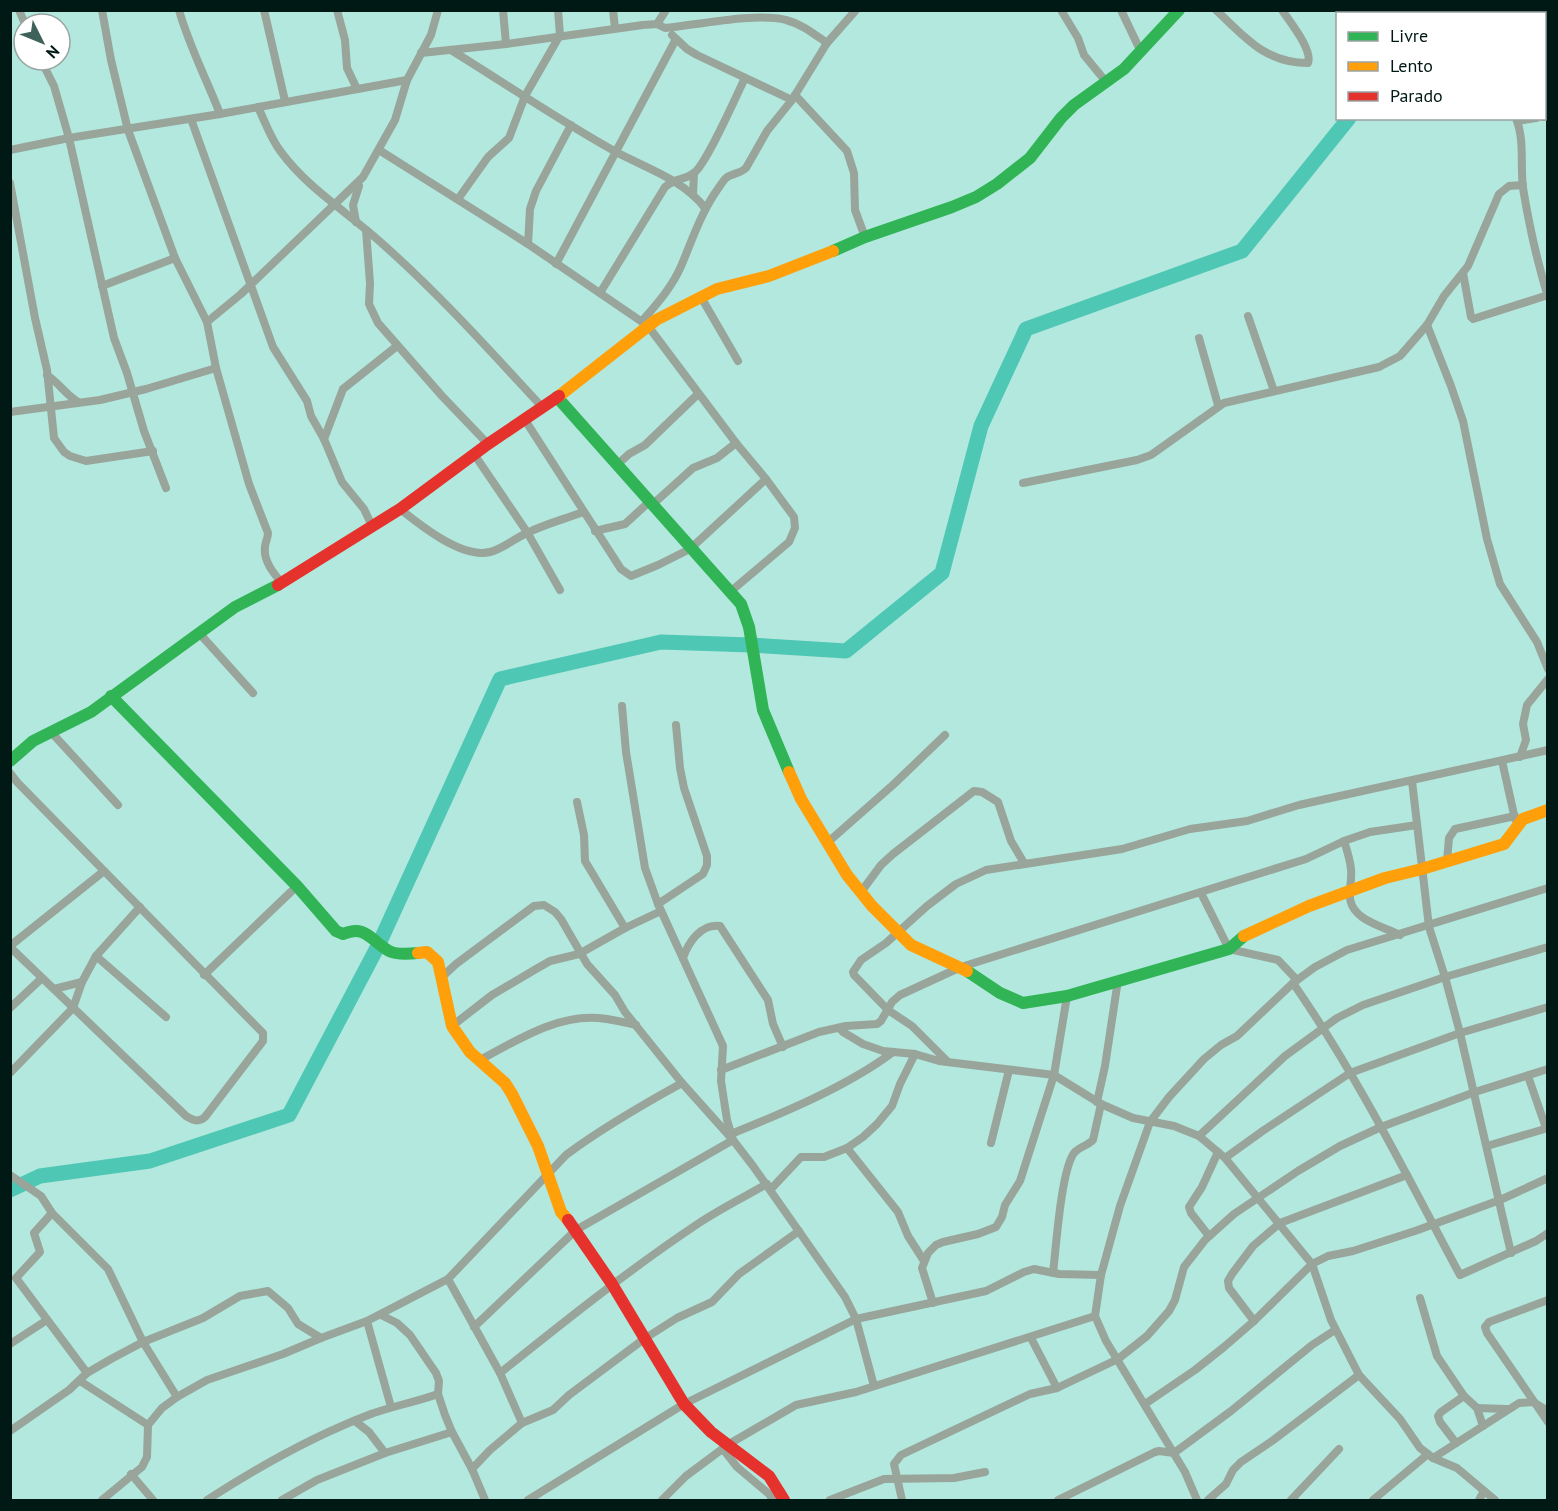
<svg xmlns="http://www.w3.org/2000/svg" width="1558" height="1511" viewBox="0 0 1558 1511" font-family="'PT Sans',sans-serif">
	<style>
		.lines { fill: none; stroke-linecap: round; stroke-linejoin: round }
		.river { stroke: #4fc7b5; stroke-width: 15 }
		.street { stroke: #99a49a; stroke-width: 8 }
		.fast { stroke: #30b455; stroke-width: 12 }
		.slow { stroke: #ff9f0a; stroke-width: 12 }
		.jam { stroke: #e5322d; stroke-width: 12 }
	</style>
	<rect width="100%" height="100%" fill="#b2e8dd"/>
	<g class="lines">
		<g class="river">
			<polyline points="1437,14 1440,10"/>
			<polyline points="10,1190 40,1176 150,1161 289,1115 378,946 500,679 661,642 751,645 846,651 942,573 981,426 1026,329 1242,251 1349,118"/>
		</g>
		<g class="street">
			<polyline points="19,10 25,24"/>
			<path d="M102,10L111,60L128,130L175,258L207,322L216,368L249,484L268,533C268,539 265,542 265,547C263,561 274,574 282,583"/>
			<path d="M179,10C189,46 207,80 220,114"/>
			<polyline points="264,10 285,101"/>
			<polyline points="337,10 345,40 347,68 357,89"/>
			<polyline points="503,10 506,44"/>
			<polyline points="613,10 615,28"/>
			<polyline points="1061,10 1078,38 1084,55 1107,83"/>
			<polyline points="1121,10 1141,52"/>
			<path d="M1216,10C1245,37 1265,63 1308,63C1313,50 1290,22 1282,10"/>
			<polyline points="1362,10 1365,14"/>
			<polyline points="1498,10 1499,14"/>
			<polyline points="657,24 666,10"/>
			<polyline points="672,35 687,49 697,55 792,100"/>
			<path d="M451,50C506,84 560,121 616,152C646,168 684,180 705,208"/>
			<path d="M421,53L506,44L643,25L657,24L665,28C696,25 758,12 786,20C802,24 814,34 827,43"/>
			<polyline points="41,60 54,86 69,138 114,338 127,373 144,431 166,488"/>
			<polyline points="795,95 847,151 854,173 855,210 865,237"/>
			<path d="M258,107C265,122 271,139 281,152C309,190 352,215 386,247C442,297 492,353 543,408"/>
			<polyline points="1544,117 1548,117"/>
			<path d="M1516,118C1525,141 1520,165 1523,188C1529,225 1537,261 1548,297"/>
			<polyline points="191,119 273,347 307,401 311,416 324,439 342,482 364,509 372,526"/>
			<polyline points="1517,121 1536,118"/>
			<polyline points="10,150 69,138 220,114 407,80"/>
			<polyline points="379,150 528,244 648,326 736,443 766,479 794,517 795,528 789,542 730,592"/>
			<polyline points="10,183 35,318 47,370 54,438 64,452 70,456 86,461 153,451"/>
			<polyline points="693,195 694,173"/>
			<polyline points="458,199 488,157 509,138 525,96 560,35 558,10"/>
			<polyline points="356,222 353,205 359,186"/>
			<polyline points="366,230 370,283 369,304 378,323 442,396 488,444"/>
			<polyline points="528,244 530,209 536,191 571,125"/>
			<polyline points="556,264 676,39"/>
			<polyline points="1463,273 1471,317 1473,319 1548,295"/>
			<polyline points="102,286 175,258"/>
			<path d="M600,293L665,187C675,178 685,180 694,173C707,163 736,96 745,78"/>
			<polyline points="701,297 738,361"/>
			<polyline points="1248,316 1274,391"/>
			<path d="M642,321C657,304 673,286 682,264C692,240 700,216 715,193C718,189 722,182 726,178C732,173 740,174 746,168L767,131L792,100L827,43L856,10"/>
			<polyline points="207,322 241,294 363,177 395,120 407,80 431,35 438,10"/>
			<polyline points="1427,325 1451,386 1463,421 1487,539 1500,584 1537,642 1548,669"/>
			<polyline points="1199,338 1218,405"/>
			<path d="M47,375C59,383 66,395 78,402"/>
			<polyline points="10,412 100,400 146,389 216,368"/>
			<polyline points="525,420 621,569 631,576 658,565 690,549 766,479"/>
			<polyline points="324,439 343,389 397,346"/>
			<polyline points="474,454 527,532 560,590"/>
			<polyline points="618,464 629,454 645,445 698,394"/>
			<polyline points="1023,483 1137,460 1151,455 1224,403 1379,367 1400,356 1427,325 1444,296 1468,266 1499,194 1509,186 1523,185"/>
			<polyline points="652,505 693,468 717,458 736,443"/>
			<path d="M400,509C420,525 462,559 490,552C503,549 515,538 527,533C545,524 565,519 583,512"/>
			<polyline points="595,531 625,524 649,502"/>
			<polyline points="200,634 253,693"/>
			<polyline points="51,732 118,805"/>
			<polyline points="1520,757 1526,740 1523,724 1527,705 1548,679"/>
			<polyline points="1502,761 1515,819"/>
			<path d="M10,773L17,782L258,1028L263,1033V1041L205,1117C198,1123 193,1120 186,1116L10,947"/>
			<polyline points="1412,781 1429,927 1445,977 1460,1033 1511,1253"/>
			<polyline points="577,802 584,835 585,861 625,928"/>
			<path d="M1344,841C1347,850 1350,860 1351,869C1353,887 1342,902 1362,917C1373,925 1388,929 1400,935"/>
			<polyline points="827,843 894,784 945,735"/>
			<polyline points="1447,861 1449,838 1455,829 1515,816"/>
			<polyline points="861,892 881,865 893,854 974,791 982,792 998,802 1011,841 1024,863"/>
			<polyline points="1201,893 1229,949 1278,960 1297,980"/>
			<polyline points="658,904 703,874 707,865 707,856 684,788 680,768 676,725"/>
			<polyline points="10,946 104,871"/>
			<polyline points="96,956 166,1017"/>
			<path d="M683,958C688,943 701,923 720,926L768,1000L773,1024L783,1047"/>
			<polyline points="204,975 297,886"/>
			<polyline points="442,977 456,964 534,906 544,905 555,912 561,919 587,964 615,995 625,1012 682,1083 733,1140 753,1166 845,1297 856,1319 874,1386"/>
			<path d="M1293,983C1357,1075 1407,1176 1460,1275L1536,1241L1548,1233"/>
			<polyline points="54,989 82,982"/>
			<polyline points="10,1008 42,978"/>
			<polyline points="452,1026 492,995 536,969 550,961 579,954 625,928 661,911"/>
			<polyline points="839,1028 843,1032 863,1044 883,1051 915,1054 939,1061 1054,1075 1101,1104 1133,1118 1174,1126 1199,1136 1225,1158 1312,1264 1331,1320 1359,1375 1400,1419 1420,1448 1433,1458 1457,1468 1495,1500"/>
			<path d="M480,1060C516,1041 555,1015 598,1018C611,1019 623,1022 636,1025"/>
			<polyline points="947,1061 912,1026 888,1010 854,975 853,972 861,960 886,943 927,906 956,884 986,870 1122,849 1190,829 1247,821 1299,805 1548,750"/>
			<polyline points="721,1070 819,1032 846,1026 877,1024 881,1021 892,1002 900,995 961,967 1306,859 1344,841 1370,832 1417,825"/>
			<polyline points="10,1073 73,1008 82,982 96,956 140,907"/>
			<polyline points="1528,1076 1546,1128"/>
			<polyline points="1097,1102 1105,1066 1118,980"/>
			<path d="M731,1134C783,1113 848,1086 893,1052"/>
			<polyline points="1199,1136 1285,1056 1337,1018 1363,1005 1445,977 1548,947"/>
			<polyline points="991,1143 1009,1070"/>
			<polyline points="1487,1146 1548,1128"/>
			<polyline points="847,1148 898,1212 908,1236 924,1261"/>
			<polyline points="1225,1158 1264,1130 1350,1073 1460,1033 1548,1007"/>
			<polyline points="10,1175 41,1196 52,1213 108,1269 143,1342 177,1397"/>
			<polyline points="771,1189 801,1157 824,1157 847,1148 863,1137 877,1124 892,1106 900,1084 915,1054"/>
			<polyline points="52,1213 34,1233 40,1252 16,1278 87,1373"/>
			<polyline points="1209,1236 1191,1213 1189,1207 1202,1187 1218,1152"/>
			<path d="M1053,1273C1056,1248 1061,1171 1074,1153C1079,1147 1087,1146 1093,1140L1101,1104"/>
			<polyline points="448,1279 500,1373 522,1423"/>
			<polyline points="1420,1298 1437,1356 1464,1396 1477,1408 1483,1426"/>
			<polyline points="1548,1300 1489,1322 1485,1327 1487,1333 1548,1422"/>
			<polyline points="933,1303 922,1268 928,1253 936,1245 943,1242 978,1234 996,1227 1002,1217 1005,1205 1020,1181 1054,1075 1067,996"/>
			<polyline points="381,1315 397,1323 410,1335 436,1373 439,1381 438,1394 445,1415 452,1432 472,1469 485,1500"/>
			<polyline points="367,1321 391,1407"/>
			<polyline points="1254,1321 1229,1288 1228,1281 1232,1274 1253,1246 1280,1223 1407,1175"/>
			<polyline points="474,1327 576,1230 733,1140 727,1120 721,1081 723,1046 658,904 645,868 626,752 622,706"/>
			<polyline points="1031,1338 1057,1388"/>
			<polyline points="10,1344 47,1320"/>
			<path d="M500,1373C565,1321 630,1269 699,1223C720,1209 744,1197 767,1184"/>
			<polyline points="80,1381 148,1425"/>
			<polyline points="1145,1404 1195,1370 1224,1347 1254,1321 1312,1264 1328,1256 1353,1251 1415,1231 1500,1200 1548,1178"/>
			<polyline points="1477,1408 1506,1409"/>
			<polyline points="355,1421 369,1432 385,1453"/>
			<polyline points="10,1431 69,1390 87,1373 111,1359 143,1342 203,1318 240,1296 268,1291 288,1308 298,1324 321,1338"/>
			<polyline points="1456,1443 1440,1422 1438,1416 1441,1412 1464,1396"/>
			<polyline points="723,1449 737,1467 769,1494 773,1500"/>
			<polyline points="1433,1458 1519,1403 1533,1402 1548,1411"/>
			<polyline points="472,1469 490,1450 522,1423 553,1410 569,1395 644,1339 677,1318 712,1302 739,1274 799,1231"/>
			<polyline points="131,1474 153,1500"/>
			<path d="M102,1500L142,1467L147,1457L148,1425L162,1408L177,1397L207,1380L283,1354L321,1338L367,1321L448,1279L566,1155C602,1128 642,1105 682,1083"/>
			<path d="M207,1500C258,1467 313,1436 371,1414C393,1406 416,1402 438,1394"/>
			<polyline points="282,1500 317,1480 385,1453 452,1432"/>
			<polyline points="528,1500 684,1404 856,1319 986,1291 1024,1272 1034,1269 1059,1274 1101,1275"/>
			<polyline points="662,1500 686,1476 729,1444 796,1405 856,1392 1095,1316"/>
			<polyline points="830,1500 884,1479 954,1478 985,1472"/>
			<polyline points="902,1500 894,1464 901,1455 1030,1394 1057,1388 1118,1359 1147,1336 1169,1311 1175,1300 1184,1267 1205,1240 1234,1214 1298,1171 1340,1146 1381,1127 1475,1092 1548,1069"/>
			<polyline points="1058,1500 1155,1452 1159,1451 1174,1453 1231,1411 1312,1345 1335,1330"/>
			<polyline points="1197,1500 1185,1472 1106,1341 1095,1316 1101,1275 1120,1206 1150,1122 1169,1097 1204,1059 1221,1045 1237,1036 1293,983 1315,967 1347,950 1548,888"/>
			<polyline points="1208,1500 1226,1484 1233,1470 1241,1462 1272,1441 1359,1375"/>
			<polyline points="1291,1500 1339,1449"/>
			<polyline points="1373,1500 1428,1454"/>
			<polyline points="1479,1500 1484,1491"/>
		</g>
		<g class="fast">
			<polyline points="833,251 865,237 952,207 976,197 997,184 1030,158 1061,118 1074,105 1124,69 1179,10"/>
			<polyline points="557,397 741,604 749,627 763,710 789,772"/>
			<path d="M111,696L297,886L336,931L343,934C366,924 371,941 389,951C397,955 409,954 418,953"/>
			<polyline points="10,761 33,741 91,712 235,607 278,585"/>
			<polyline points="967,971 1000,993 1023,1003 1067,996 1229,949 1244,936"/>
		</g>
		<g class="slow">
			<polyline points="559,396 656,320 717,289 769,276 833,251"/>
			<polyline points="789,772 801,799 847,875 872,906 911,945 967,971"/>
			<polyline points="1244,936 1309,906 1385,878 1422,869 1504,844 1523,819 1548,810"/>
			<polyline points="418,953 427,952 438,962 452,1026 470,1052 505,1083 512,1094 538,1146 561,1212 568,1220"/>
		</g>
		<g class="jam">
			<polyline points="278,585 400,509 488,444 559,396"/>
			<polyline points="568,1220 612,1284 684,1404 711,1432 769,1476 784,1500"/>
		</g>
	</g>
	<rect width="1558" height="1511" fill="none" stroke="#001914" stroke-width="24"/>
	<rect x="1336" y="12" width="210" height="108" fill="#ffffff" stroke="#99a3a1" stroke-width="1.5"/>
	<rect x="1348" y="32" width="30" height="9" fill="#30b455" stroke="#99a3a1" stroke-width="1.5"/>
	<text x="1390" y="42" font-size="18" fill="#001914">Livre</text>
	<rect x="1348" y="62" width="30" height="9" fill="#ff9f0a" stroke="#99a3a1" stroke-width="1.5"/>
	<text x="1390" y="72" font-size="18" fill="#001914">Lento</text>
	<rect x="1348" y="92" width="30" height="9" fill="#e5322d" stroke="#99a3a1" stroke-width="1.5"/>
	<text x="1390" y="102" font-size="18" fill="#001914">Parado</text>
	<g transform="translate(42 42) rotate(133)"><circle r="28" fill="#ffffff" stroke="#99a3a1" stroke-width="1.5"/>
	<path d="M0-4.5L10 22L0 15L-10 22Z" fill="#3e615a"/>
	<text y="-9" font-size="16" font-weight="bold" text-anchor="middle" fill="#001914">N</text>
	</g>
</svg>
